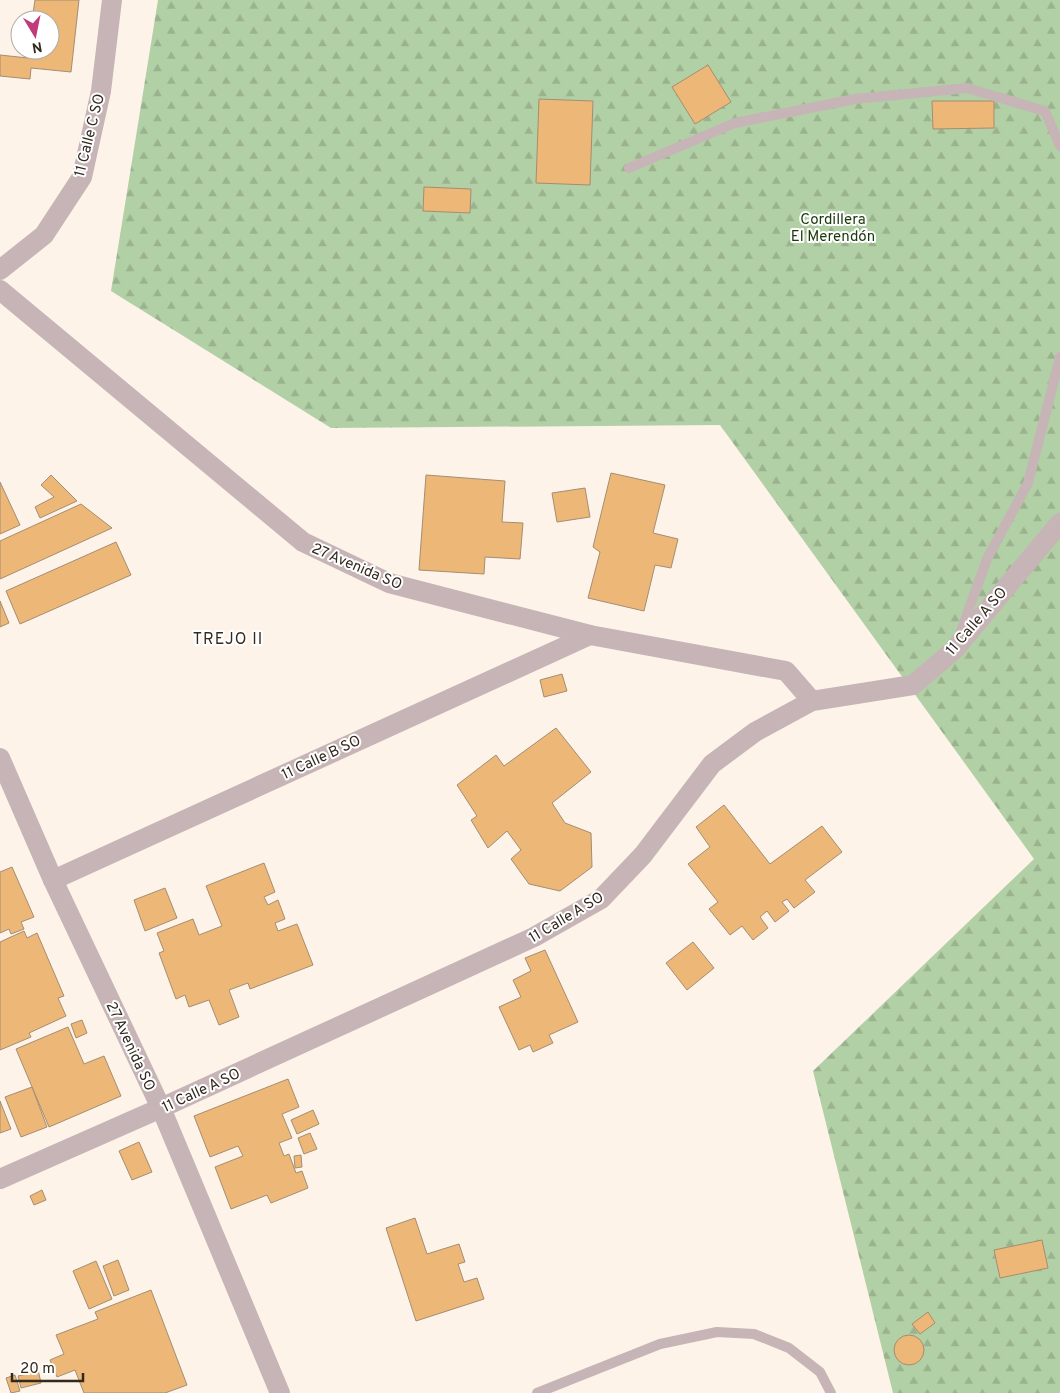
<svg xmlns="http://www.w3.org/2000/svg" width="1060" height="1393" viewBox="0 0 1060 1393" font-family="Overpass,sans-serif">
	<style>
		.forest { fill: url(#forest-firs) }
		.building { fill: #edb777; stroke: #a48d72 }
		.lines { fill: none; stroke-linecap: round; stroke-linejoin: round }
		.lane { stroke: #c6b4b6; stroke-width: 10 }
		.street { stroke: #c6b4b6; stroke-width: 20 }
		.labels { text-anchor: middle; stroke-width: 4; stroke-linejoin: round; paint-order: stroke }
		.street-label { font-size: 15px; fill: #332a1f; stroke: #fff }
		.park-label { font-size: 15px; fill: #1a380a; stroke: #fff }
		.neighbourhood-label { font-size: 16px; letter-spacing: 1px; fill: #332a1f; stroke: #fff }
	</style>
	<defs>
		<pattern id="forest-firs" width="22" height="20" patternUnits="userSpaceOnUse" patternTransform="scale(1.25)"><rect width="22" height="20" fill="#b2d0a6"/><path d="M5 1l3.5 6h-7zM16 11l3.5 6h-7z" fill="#9ab38e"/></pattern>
	</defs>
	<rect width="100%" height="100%" fill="#fdf3e8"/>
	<polygon class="forest" points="158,0 1060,0 1060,1393 893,1393 813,1071 1034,859 720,425 331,428 111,291"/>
	<g class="building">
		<polygon points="35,0 79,0 71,72 31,68 30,79 0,76 0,55 28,58 29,50 50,50 50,20 32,20"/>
		<polygon points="708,65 731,102 695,124 672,87"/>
		<polygon points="539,99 593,101 590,185 536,183"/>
		<polygon points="932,101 994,101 994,128 933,129"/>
		<polygon points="424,187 471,189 470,213 423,211"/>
		<polygon points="611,473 665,485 653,533 678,539 671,568 655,565 644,611 588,598 600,552 593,547"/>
		<polygon points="51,475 77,501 40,518 35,507 54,497 41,485"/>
		<polygon points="426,475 505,481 502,522 523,523 520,559 485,557 484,574 419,570"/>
		<polygon points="0,482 20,525 0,534"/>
		<polygon points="585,488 590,517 557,522 552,493"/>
		<polygon points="81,504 112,528 0,579 0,541"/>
		<polygon points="116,542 131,575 20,624 6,591"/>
		<polygon points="0,601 9,623 0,627"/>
		<polygon points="562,674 567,691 544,697 540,680"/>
		<polygon points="556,728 591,772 552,803 565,823 591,833 592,867 560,891 529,884 511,859 521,850 507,831 488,848 471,820 477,816 457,785 496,755 504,766"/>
		<polygon points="724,805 770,864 822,826 842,852 805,880 815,892 794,908 787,899 782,902 789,911 775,922 767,911 760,917 768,928 753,940 742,926 730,935 709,909 718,902 688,864 710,847 696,827"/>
		<polygon points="264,863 275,892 264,897 268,905 278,900 285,919 275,923 278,931 297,924 313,965 250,989 248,983 229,990 239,1017 219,1025 209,1000 189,1007 185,995 176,999 159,953 164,951 157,933 193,919 199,935 222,926 206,886"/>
		<polygon points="12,867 34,917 21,922 24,929 11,934 9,929 0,933 0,872"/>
		<polygon points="165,888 177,918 145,931 134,900"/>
		<polygon points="24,931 27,938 37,933 64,996 58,998 66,1016 29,1033 31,1037 0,1050 0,942"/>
		<polygon points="693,942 714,968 687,990 666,963"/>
		<polygon points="545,950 578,1022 549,1035 553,1043 533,1052 530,1045 519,1050 499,1007 521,997 513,980 531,971 525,958"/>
		<polygon points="82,1020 87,1033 76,1038 71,1024"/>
		<polygon points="68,1027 84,1064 104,1056 121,1096 49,1127 16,1049"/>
		<polygon points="288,1079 299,1107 282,1114 292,1138 279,1143 284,1156 289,1154 296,1173 302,1171 308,1188 271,1203 267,1195 231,1209 215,1167 243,1156 238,1146 210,1157 194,1116"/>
		<polygon points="32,1087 47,1127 21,1137 5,1097"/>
		<polygon points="0,1101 11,1129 0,1133"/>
		<polygon points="313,1110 319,1124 297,1134 291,1120"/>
		<polygon points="310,1133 317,1149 304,1154 298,1138"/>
		<polygon points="139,1142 152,1172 132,1180 119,1151"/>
		<polygon points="301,1155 302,1167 295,1168 294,1156"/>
		<polygon points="42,1190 46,1200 34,1205 30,1196"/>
		<polygon points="415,1218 427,1254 459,1244 465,1262 458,1264 464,1282 477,1278 484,1299 416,1321 386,1228"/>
		<polygon points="1042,1240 1048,1268 1000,1278 994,1250"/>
		<polygon points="118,1260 129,1290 114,1296 103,1266"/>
		<polygon points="96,1261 112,1299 89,1309 73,1271"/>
		<polygon points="151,1290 187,1385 165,1393 84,1393 75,1370 57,1377 50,1360 64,1354 56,1335 98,1319 95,1312"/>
		<polygon points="928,1312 935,1323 920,1334 912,1324"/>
		<circle cx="909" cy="1350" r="15"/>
		<polygon points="37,1365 41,1383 21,1388 18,1376 31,1373 30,1367"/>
		<polygon points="15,1375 20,1391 11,1393 6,1378"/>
	</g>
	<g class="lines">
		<g class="lane">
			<polyline points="629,168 735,123 855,99 967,88 1045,111 1060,146"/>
			<polyline points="960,634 987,559 1028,483 1060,357"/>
			<polyline points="537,1393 660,1344 717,1332 754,1334 789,1348 820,1372 831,1393"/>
		</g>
		<g class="street">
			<polyline points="0,270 44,235 82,177 101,91 112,0"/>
			<polyline points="0,290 303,542 389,583 590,635 786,671 812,701"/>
			<polyline points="0,758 53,880 161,1108 280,1393"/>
			<polyline points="53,880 590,635"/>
			<polyline points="0,1179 161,1108 534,937 601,899 643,855 712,764 755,732 812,701 913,685 954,650 1060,523"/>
		</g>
	</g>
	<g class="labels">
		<g class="street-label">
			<text transform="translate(89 135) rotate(-76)" y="5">11 Calle C SO</text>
			<text transform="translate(357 566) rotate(23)" y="5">27 Avenida SO</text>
			<text transform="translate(976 621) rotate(-49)" y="5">11 Calle A SO</text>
			<text transform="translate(321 757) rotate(-25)" y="5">11 Calle B SO</text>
			<text transform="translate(566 917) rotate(-31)" y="5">11 Calle A SO</text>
			<text transform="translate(131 1046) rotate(65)" y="5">27 Avenida SO</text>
			<text transform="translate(201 1090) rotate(-25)" y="5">11 Calle A SO</text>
		</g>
		<g class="park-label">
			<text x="833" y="224">Cordillera<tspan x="833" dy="17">El Merendón</tspan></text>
		</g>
		<g class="neighbourhood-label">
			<text x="228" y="644">TREJO II</text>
		</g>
	</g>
	<g transform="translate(35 35) rotate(170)"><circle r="24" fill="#ffffff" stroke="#adaaa5"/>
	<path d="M0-4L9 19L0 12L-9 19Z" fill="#c13a7a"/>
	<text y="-8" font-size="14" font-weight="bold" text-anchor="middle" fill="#332a1f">N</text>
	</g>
	<path d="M12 1373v8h71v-8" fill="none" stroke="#332a1f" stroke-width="2.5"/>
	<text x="20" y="1373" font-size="15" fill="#332a1f" stroke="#ffffff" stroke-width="4" paint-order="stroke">20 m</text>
</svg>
